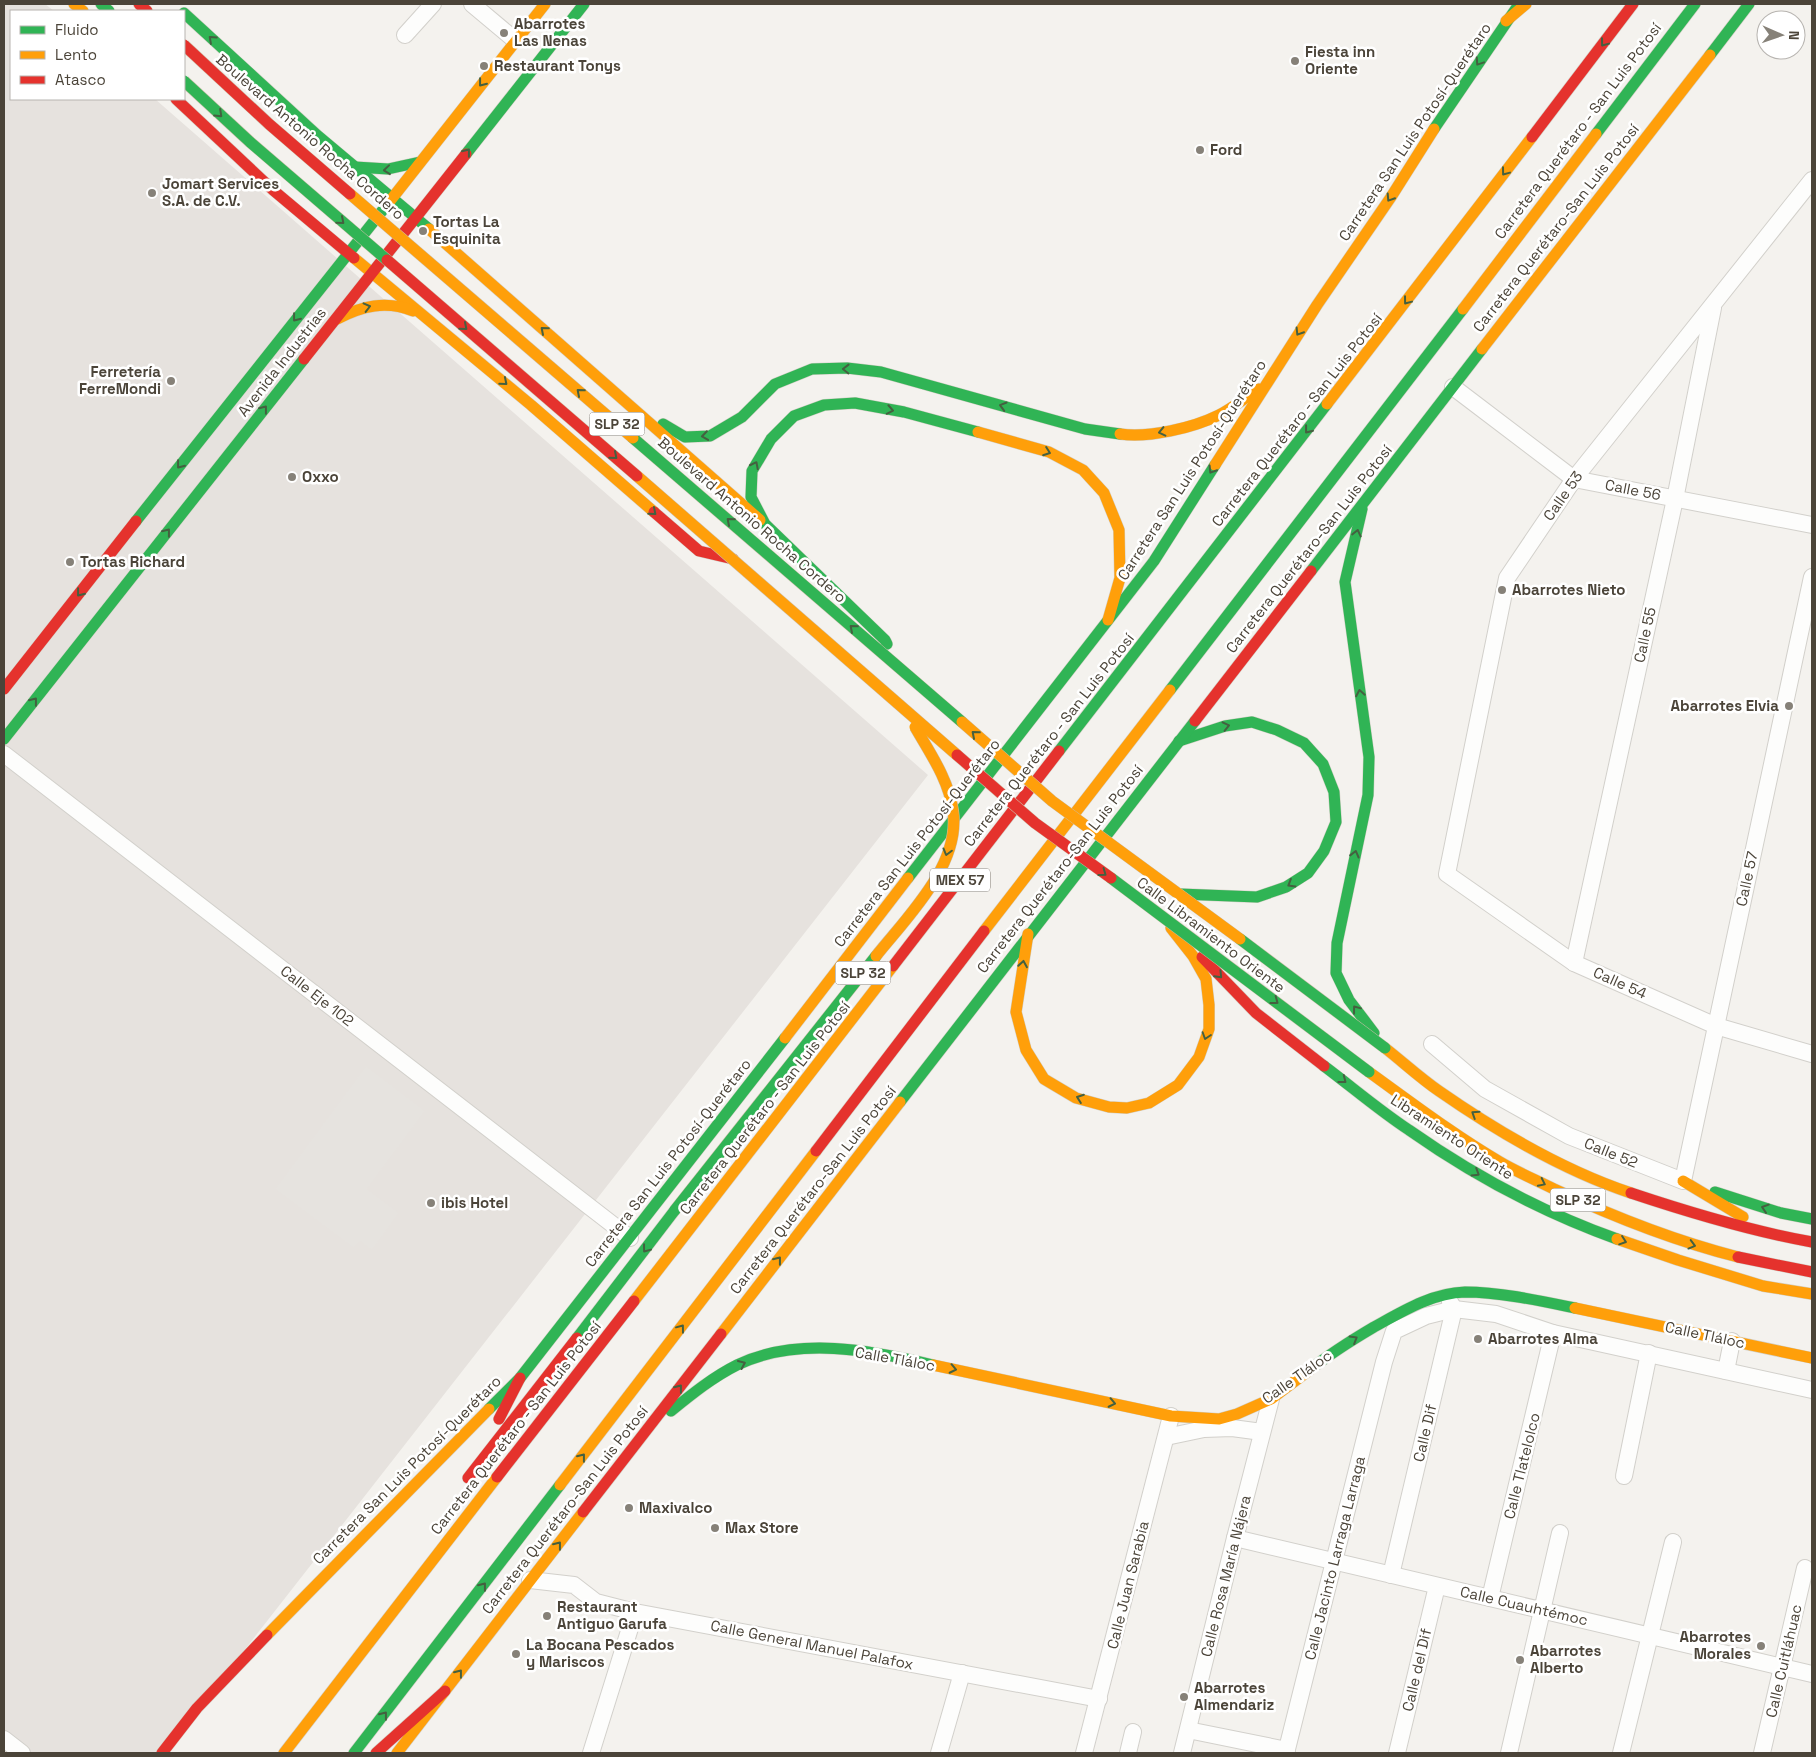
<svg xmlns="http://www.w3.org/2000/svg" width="1816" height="1757" viewBox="0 0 1816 1757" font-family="'Space Grotesk',sans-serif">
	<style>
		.industrial { fill: #e6e2de }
		.parking { fill: #e6e3df }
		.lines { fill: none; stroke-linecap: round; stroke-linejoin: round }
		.street-casing { stroke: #d2d0cb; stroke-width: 18 }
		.fast-casing { stroke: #d3cfc5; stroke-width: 12 }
		.slow-casing { stroke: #d3cfc5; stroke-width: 12 }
		.jam-casing { stroke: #d3cfc5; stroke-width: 12 }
		.street { stroke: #fdfdfc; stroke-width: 16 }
		.fast { stroke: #30b455; stroke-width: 11 }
		.slow { stroke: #ff9f0a; stroke-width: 11 }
		.jam { stroke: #e5322d; stroke-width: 11 }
		.fast-bridge-casing { stroke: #ccbfa9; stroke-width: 12; stroke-linecap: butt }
		.slow-bridge-casing { stroke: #ccbfa9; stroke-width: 12; stroke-linecap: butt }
		.jam-bridge-casing { stroke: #ccbfa9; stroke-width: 12; stroke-linecap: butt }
		.fast-bridge { stroke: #30b455; stroke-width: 11 }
		.slow-bridge { stroke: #ff9f0a; stroke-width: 11 }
		.jam-bridge { stroke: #e5322d; stroke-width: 11 }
		.oneway { stroke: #446040 }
		.poi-dot { fill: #868178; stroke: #fff; stroke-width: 2 }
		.labels { text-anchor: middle; stroke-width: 5; stroke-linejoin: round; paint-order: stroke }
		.shield { fill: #fff; stroke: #817c74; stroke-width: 1 }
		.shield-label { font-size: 14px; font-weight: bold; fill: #4b4439 }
		.poi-label { font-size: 15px; font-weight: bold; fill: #4b4439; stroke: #fff; text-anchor: start }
		.street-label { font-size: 15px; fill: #4b4439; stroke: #fff }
	</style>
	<rect width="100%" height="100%" fill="#f4f2ee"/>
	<polygon class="industrial" points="4,4 45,4 54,11 11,11 11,99 155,99 928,775 164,1753 4,1753"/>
	<polygon class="parking" points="366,1066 425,1111 367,1189 399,1213 372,1250 360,1241 354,1248 275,1189"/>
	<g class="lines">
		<defs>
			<g id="street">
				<polyline points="472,4 515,40"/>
				<polyline points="405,35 433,4"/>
				<polyline points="1812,180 1574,479 1507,578 1447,874 1574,963 1716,1026 1812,1054"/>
				<polyline points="1453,387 1574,479 1812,525"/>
				<polyline points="4,754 630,1238"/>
				<polyline points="1574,963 1675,499 1713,308"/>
				<polyline points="1432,1044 1485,1089 1569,1136 1683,1181 1812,577"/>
				<polyline points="1726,1371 1732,1341"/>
				<polyline points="1166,1437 1204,1429 1232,1428 1262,1432"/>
				<polyline points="1624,1476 1649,1353"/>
				<polyline points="1235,1538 1812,1674"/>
				<polyline points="1391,1575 1454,1309 1450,1302"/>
				<polyline points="530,1580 574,1585 596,1602 635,1612 1099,1699"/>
				<polyline points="1490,1598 1553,1333"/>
				<polyline points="1188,1730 1287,1750"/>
				<polyline points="4,1739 22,1753"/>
				<polyline points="591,1753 635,1612"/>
				<polyline points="939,1753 962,1673"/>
				<polyline points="1084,1753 1171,1416"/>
				<polyline points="1128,1753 1133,1732"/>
				<polyline points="1182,1753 1235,1538 1271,1399"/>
				<polyline points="1286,1753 1384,1362 1394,1331 1426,1316 1454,1309 1496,1314 1553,1333 1812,1390"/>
				<polyline points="1397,1753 1437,1586"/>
				<polyline points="1509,1753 1560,1533"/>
				<polyline points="1621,1753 1673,1542"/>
				<polyline points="1762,1753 1805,1568"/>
			</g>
			<g id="fast">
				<polyline points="101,4 109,11"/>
				<polyline points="184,13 317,135 429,229"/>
				<polyline points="1710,55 1749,4"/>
				<polyline points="1434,129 1517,7"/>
				<polyline points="1596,134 1695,4"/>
				<polyline points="466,154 584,4"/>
				<polyline points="355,167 388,169 420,162"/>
				<polyline points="663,424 685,437 710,436 742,417 775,384 812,369 847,368 881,372 1085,429 1120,434"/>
				<polyline points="1362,509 1345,582 1369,757 1368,795 1337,943 1336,973 1349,1000 1374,1033"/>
				<polyline points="136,521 390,201"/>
				<polyline points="1311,571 1482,349"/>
				<polyline points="887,644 885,640 765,524 751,497 752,471 771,439 794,416 824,405 855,403 904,412 978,432"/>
				<polyline points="1170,690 1463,309"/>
				<polyline points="4,739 304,359"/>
				<polyline points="1179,741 1225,726 1252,722 1277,730 1304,743 1323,764 1334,792 1336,822 1324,851 1308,873 1286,887 1257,897 1180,894"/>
				<polyline points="1059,751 1327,404"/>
				<polyline points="908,878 1154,561 1215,465"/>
				<path d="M1324,1066C1352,1087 1380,1111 1409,1130C1473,1175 1544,1213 1617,1239"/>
				<polyline points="900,1102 1195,721"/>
				<polyline points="1715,1192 1781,1213 1812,1219"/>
				<polyline points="577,1338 675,1210"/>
				<path d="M1311,1369C1331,1353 1352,1340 1374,1327C1403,1311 1432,1293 1465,1292C1500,1292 1541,1301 1575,1308"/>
				<polyline points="489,1409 520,1378 785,1038"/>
				<path d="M671,1411C692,1394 713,1377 737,1365C797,1336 871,1350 933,1365"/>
				<polyline points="354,1753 560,1485"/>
			</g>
			<g id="slow">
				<polyline points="74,4 83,11"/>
				<polyline points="1506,21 1526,4"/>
				<polyline points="390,201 545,4"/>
				<polyline points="429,229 760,520"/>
				<polyline points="354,258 531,405 654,512"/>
				<polyline points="1463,309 1596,134"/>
				<path d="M337,319C362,306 386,300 413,311"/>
				<polyline points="1482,349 1710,55"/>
				<polyline points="1327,404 1532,137"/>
				<polyline points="978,432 1049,452 1083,470 1104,493 1119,530 1120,578 1108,620"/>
				<path d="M1120,434C1149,438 1193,428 1219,415C1233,408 1246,397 1259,389"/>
				<polyline points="1215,465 1317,305 1391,197 1434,129"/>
				<polyline points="984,931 1170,690"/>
				<polyline points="1028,934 1016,1012 1026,1050 1044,1079 1076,1098 1109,1107 1127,1108 1149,1103 1178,1085 1199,1057 1209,1029 1209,1005 1206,979 1193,956 1171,928"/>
				<polyline points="785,1038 908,878"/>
				<path d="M1385,1048C1403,1062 1420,1078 1439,1091C1498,1132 1562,1170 1631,1193"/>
				<path d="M1369,1072C1412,1103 1454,1135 1500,1162C1517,1172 1536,1180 1554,1189C1614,1217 1675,1241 1738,1257"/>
				<polyline points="1683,1181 1743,1217"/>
				<polyline points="1617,1239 1678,1260 1763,1286 1812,1294"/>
				<polyline points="634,1301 893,966"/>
				<polyline points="1575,1308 1812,1358"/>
				<polyline points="721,1334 900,1102"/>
				<polyline points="933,1365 1171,1416 1219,1419 1237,1414 1271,1399 1311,1369"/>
				<polyline points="560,1485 816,1151"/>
				<polyline points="267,1635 489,1409"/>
				<polyline points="284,1753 497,1477"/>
				<polyline points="397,1753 583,1512"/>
			</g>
			<g id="jam">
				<polyline points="139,4 147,11"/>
				<polyline points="176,99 273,190 354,258"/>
				<polyline points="1532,137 1633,4"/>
				<polyline points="304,359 466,154"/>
				<polyline points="654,512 699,551 733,559"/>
				<polyline points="4,689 136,521"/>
				<polyline points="1195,721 1311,571"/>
				<polyline points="1202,957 1256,1013 1324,1066"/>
				<polyline points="893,966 1059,751"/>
				<polyline points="816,1151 984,931"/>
				<path d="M1631,1193C1691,1213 1750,1231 1812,1242"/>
				<polyline points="1738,1257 1812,1272"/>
				<polyline points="499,1419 520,1378"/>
				<polyline points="497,1477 634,1301"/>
				<polyline points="468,1478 577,1338"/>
				<polyline points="583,1512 721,1334"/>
				<polyline points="162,1753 197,1708 267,1635"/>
				<polyline points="376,1753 445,1691"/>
			</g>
		</defs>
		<use href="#street" class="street-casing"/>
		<use href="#fast" class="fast-casing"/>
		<use href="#slow" class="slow-casing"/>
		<use href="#jam" class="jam-casing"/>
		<use href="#street" class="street"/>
		<use href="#fast" class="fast"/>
		<use href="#slow" class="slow"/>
		<use href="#jam" class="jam"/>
		<defs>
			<g id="fast-bridge">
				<polyline points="184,81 250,142 387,260"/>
				<polyline points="633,438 962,722"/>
				<polyline points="1111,878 1369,1072"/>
				<polyline points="1240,939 1385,1048"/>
				<polyline points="675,1210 876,956"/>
			</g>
			<g id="slow-bridge">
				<polyline points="350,194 633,438"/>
				<polyline points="637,476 957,755"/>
				<polyline points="962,722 1052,801 1240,939"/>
				<path d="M876,956C907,917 961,865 953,811C949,780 930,753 915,727"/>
			</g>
			<g id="jam-bridge">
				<polyline points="184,45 269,124 350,194"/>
				<polyline points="387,260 637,476"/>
				<polyline points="957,755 1035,823 1111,878"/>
			</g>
		</defs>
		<use href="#fast-bridge" class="fast-bridge-casing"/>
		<use href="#slow-bridge" class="slow-bridge-casing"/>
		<use href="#jam-bridge" class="jam-bridge-casing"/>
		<use href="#fast-bridge" class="fast-bridge"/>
		<use href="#slow-bridge" class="slow-bridge"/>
		<use href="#jam-bridge" class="jam-bridge"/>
	</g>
	<defs><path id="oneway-chevron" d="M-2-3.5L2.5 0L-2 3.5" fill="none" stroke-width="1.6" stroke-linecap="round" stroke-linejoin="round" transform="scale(1.25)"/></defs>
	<g class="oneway">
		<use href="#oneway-chevron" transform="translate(212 39) rotate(-138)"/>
		<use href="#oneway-chevron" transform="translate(1604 43) rotate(127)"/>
		<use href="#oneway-chevron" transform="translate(1479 62) rotate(124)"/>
		<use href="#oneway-chevron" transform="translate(482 83) rotate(128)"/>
		<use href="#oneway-chevron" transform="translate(219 114) rotate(43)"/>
		<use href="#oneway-chevron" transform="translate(467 152) rotate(-52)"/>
		<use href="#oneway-chevron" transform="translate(387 170) rotate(174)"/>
		<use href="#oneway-chevron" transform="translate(1505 172) rotate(127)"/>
		<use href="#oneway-chevron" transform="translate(1390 198) rotate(123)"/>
		<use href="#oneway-chevron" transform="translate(341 221) rotate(41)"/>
		<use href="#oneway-chevron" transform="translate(1407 301) rotate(127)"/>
		<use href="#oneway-chevron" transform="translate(367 307) rotate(-14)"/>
		<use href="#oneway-chevron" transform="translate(296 318) rotate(128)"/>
		<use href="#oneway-chevron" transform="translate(464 327) rotate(41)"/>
		<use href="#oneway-chevron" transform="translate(544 330) rotate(-139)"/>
		<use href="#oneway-chevron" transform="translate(1299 332) rotate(122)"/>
		<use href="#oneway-chevron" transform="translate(846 369) rotate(-179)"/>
		<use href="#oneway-chevron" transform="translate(504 382) rotate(40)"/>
		<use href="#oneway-chevron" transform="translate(580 392) rotate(-139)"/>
		<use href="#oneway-chevron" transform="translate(1003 406) rotate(-164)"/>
		<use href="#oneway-chevron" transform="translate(264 409) rotate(-52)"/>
		<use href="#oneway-chevron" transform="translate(890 410) rotate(11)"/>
		<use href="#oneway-chevron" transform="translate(1308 430) rotate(128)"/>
		<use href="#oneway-chevron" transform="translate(1162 432) rotate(167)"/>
		<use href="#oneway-chevron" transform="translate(705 436) rotate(172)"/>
		<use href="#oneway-chevron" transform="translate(1047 452) rotate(20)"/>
		<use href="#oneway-chevron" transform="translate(614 456) rotate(41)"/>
		<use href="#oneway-chevron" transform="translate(180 465) rotate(128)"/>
		<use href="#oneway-chevron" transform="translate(755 465) rotate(-63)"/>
		<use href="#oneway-chevron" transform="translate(1212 470) rotate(122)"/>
		<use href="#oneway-chevron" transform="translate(653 512) rotate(41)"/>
		<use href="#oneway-chevron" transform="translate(730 521) rotate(-139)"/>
		<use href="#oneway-chevron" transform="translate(167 532) rotate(-52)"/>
		<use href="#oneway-chevron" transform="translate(1357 533) rotate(-77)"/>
		<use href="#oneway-chevron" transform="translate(80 593) rotate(128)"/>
		<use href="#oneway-chevron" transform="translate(853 628) rotate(-139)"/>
		<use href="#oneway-chevron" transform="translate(1360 693) rotate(-100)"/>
		<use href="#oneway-chevron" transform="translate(34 701) rotate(-52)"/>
		<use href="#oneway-chevron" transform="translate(1226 726) rotate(-13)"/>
		<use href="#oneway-chevron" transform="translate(975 734) rotate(-139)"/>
		<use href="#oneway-chevron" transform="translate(947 852) rotate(105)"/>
		<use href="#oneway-chevron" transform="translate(1355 854) rotate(-76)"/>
		<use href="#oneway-chevron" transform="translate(1103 873) rotate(36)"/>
		<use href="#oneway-chevron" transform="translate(1291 884) rotate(149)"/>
		<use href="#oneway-chevron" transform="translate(1023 964) rotate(-81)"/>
		<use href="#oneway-chevron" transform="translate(1219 975) rotate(46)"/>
		<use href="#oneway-chevron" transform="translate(1275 1001) rotate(37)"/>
		<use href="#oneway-chevron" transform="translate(1356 1009) rotate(-127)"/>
		<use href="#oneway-chevron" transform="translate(1206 1036) rotate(108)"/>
		<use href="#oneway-chevron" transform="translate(1343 1080) rotate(38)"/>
		<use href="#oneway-chevron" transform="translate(1080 1098) rotate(-160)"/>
		<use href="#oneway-chevron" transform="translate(1475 1114) rotate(-147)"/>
		<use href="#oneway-chevron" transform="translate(1476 1173) rotate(32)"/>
		<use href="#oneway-chevron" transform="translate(1542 1183) rotate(26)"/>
		<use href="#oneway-chevron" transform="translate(1765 1208) rotate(-162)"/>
		<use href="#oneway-chevron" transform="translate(1623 1241) rotate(19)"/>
		<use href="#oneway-chevron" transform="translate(1692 1245) rotate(15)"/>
		<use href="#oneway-chevron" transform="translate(646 1249) rotate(127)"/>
		<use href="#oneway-chevron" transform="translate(778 1260) rotate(-52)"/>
		<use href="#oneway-chevron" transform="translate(681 1328) rotate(-53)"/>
		<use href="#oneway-chevron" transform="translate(1354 1339) rotate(-31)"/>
		<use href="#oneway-chevron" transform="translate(742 1364) rotate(-24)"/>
		<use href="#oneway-chevron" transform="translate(953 1369) rotate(12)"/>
		<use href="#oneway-chevron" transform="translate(679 1388) rotate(-52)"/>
		<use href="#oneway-chevron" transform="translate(1112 1403) rotate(12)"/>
		<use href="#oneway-chevron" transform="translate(582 1457) rotate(-52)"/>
		<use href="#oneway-chevron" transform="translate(558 1545) rotate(-52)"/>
		<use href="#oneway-chevron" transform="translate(483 1586) rotate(-52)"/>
		<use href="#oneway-chevron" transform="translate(459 1673) rotate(-52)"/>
		<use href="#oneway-chevron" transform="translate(384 1715) rotate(-52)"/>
	</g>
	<g class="poi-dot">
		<circle cx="504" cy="33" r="5"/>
		<circle cx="1295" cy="61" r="5"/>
		<circle cx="484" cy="66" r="5"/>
		<circle cx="1200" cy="150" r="5"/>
		<circle cx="152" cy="193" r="5"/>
		<circle cx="423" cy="231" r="5"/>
		<circle cx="171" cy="381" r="5"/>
		<circle cx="292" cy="477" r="5"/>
		<circle cx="70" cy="562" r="5"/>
		<circle cx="1502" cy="590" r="5"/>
		<circle cx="1789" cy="706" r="5"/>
		<circle cx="431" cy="1203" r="5"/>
		<circle cx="1478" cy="1339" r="5"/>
		<circle cx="629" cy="1508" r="5"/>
		<circle cx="715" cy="1528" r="5"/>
		<circle cx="547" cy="1616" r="5"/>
		<circle cx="1761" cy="1646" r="5"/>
		<circle cx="516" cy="1654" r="5"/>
		<circle cx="1520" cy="1660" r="5"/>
		<circle cx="1184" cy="1697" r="5"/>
	</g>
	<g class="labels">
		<g class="shield">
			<rect x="589.5" y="412.5" width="55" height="23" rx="4"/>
			<rect x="930" y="868.5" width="60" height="23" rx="4"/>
			<rect x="835.5" y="961.5" width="55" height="23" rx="4"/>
			<rect x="1550.5" y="1188.5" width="55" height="23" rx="4"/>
		</g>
		<g class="shield-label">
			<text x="617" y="429">SLP 32</text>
			<text x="960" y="885">MEX 57</text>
			<text x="863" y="978">SLP 32</text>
			<text x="1578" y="1205">SLP 32</text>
		</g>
		<g class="poi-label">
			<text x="514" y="29">Abarrotes<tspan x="514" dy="17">Las Nenas</tspan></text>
			<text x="1305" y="57">Fiesta inn<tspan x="1305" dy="17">Oriente</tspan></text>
			<text x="494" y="71">Restaurant Tonys</text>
			<text x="1210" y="155">Ford</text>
			<text x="162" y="189">Jomart Services<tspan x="162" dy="17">S.A. de C.V.</tspan></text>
			<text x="433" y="227">Tortas La<tspan x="433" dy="17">Esquinita</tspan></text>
			<text x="161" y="377" text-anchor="end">Ferretería<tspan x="161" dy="17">FerreMondi</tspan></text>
			<text x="302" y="482">Oxxo</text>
			<text x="80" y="567">Tortas Richard</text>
			<text x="1512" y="595">Abarrotes Nieto</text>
			<text x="1779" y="711" text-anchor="end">Abarrotes Elvia</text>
			<text x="441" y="1208">ibis Hotel</text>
			<text x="1488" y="1344">Abarrotes Alma</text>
			<text x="639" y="1513">Maxivalco</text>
			<text x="725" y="1533">Max Store</text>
			<text x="557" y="1612">Restaurant<tspan x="557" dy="17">Antiguo Garufa</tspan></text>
			<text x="1751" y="1642" text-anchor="end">Abarrotes<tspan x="1751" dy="17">Morales</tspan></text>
			<text x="526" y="1650">La Bocana Pescados<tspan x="526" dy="17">y Mariscos</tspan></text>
			<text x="1530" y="1656">Abarrotes<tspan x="1530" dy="17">Alberto</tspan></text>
			<text x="1194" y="1693">Abarrotes<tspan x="1194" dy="17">Almendariz</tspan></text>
		</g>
		<g class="street-label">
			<text transform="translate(1578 131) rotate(-53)" y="5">Carretera Querétaro - San Luis Potosí</text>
			<text transform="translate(1415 132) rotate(-56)" y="5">Carretera San Luis Potosí-Querétaro</text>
			<text transform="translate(310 137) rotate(41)" y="5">Boulevard Antonio Rocha Cordero</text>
			<text transform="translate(1556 228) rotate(-52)" y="5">Carretera Querétaro-San Luis Potosí</text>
			<text transform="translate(282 362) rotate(-52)" y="5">Avenida Industrias</text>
			<text transform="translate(1297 420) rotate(-52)" y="5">Carretera Querétaro - San Luis Potosí</text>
			<text transform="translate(1192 470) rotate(-57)" y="5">Carretera San Luis Potosí-Querétaro</text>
			<text transform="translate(1633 490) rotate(11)" y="5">Calle 56</text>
			<text transform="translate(1563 496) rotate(-55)" y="5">Calle 53</text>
			<text transform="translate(752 520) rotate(41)" y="5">Boulevard Antonio Rocha Cordero</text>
			<text transform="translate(1309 549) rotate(-52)" y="5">Carretera Querétaro-San Luis Potosí</text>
			<text transform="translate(1645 635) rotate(-78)" y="5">Calle 55</text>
			<text transform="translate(1049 740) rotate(-52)" y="5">Carretera Querétaro - San Luis Potosí</text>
			<text transform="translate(917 843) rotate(-52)" y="5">Carretera San Luis Potosí-Querétaro</text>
			<text transform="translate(1060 869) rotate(-52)" y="5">Carretera Querétaro-San Luis Potosí</text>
			<text transform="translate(1747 879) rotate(-78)" y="5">Calle 57</text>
			<text transform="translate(1211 935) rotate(37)" y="5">Calle Libramiento Oriente</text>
			<text transform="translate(1620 983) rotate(24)" y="5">Calle 54</text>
			<text transform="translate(317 996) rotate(38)" y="5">Calle Eje 102</text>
			<text transform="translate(765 1108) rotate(-52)" y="5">Carretera Querétaro - San Luis Potosí</text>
			<text transform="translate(1452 1137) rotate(33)" y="5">Libramiento Oriente</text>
			<text transform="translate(1611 1153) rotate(22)" y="5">Calle 52</text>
			<text transform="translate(668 1163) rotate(-52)" y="5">Carretera San Luis Potosí-Querétaro</text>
			<text transform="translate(813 1190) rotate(-52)" y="5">Carretera Querétaro-San Luis Potosí</text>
			<text transform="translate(1705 1335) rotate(12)" y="5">Calle Tláloc</text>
			<text transform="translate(895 1359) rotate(10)" y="5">Calle Tláloc</text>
			<text transform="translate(1297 1377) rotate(-35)" y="5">Calle Tláloc</text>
			<text transform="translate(516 1428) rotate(-52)" y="5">Carretera Querétaro - San Luis Potosí</text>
			<text transform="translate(1425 1433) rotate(-77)" y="5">Calle Dif</text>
			<text transform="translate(1522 1466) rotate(-76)" y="5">Calle Tlatelolco</text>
			<text transform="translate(407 1470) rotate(-45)" y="5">Carretera San Luis Potosí-Querétaro</text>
			<text transform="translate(565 1510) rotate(-52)" y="5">Carretera Querétaro-San Luis Potosí</text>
			<text transform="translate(1335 1558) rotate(-76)" y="5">Calle Jacinto Larraga Larraga</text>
			<text transform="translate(1226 1576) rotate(-76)" y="5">Calle Rosa María Nájera</text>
			<text transform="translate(1128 1585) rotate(-76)" y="5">Calle Juan Sarabia</text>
			<text transform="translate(1524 1606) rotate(13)" y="5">Calle Cuauhtémoc</text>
			<text transform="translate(812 1645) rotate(11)" y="5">Calle General Manuel Palafox</text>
			<text transform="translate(1784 1661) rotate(-77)" y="5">Calle Cuitláhuac</text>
			<text transform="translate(1417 1670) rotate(-77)" y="5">Calle del Dif</text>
		</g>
	</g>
	<rect width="1816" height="1757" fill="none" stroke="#4b4439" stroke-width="10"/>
	<rect x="10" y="10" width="175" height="90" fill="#ffffff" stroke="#b7b4b0"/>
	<rect x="20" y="26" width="25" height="8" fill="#30b455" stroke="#b7b4b0"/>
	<text x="55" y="35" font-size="15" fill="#4b4439">Fluido</text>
	<rect x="20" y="51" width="25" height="8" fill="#ff9f0a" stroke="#b7b4b0"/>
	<text x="55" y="60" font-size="15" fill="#4b4439">Lento</text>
	<rect x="20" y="76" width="25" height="8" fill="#e5322d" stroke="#b7b4b0"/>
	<text x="55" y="85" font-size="15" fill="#4b4439">Atasco</text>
	<g transform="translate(1781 35) rotate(92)"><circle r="24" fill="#ffffff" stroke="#b7b4b0"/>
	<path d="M0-4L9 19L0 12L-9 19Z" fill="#868178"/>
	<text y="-8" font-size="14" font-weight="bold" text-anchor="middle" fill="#4b4439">N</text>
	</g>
</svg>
